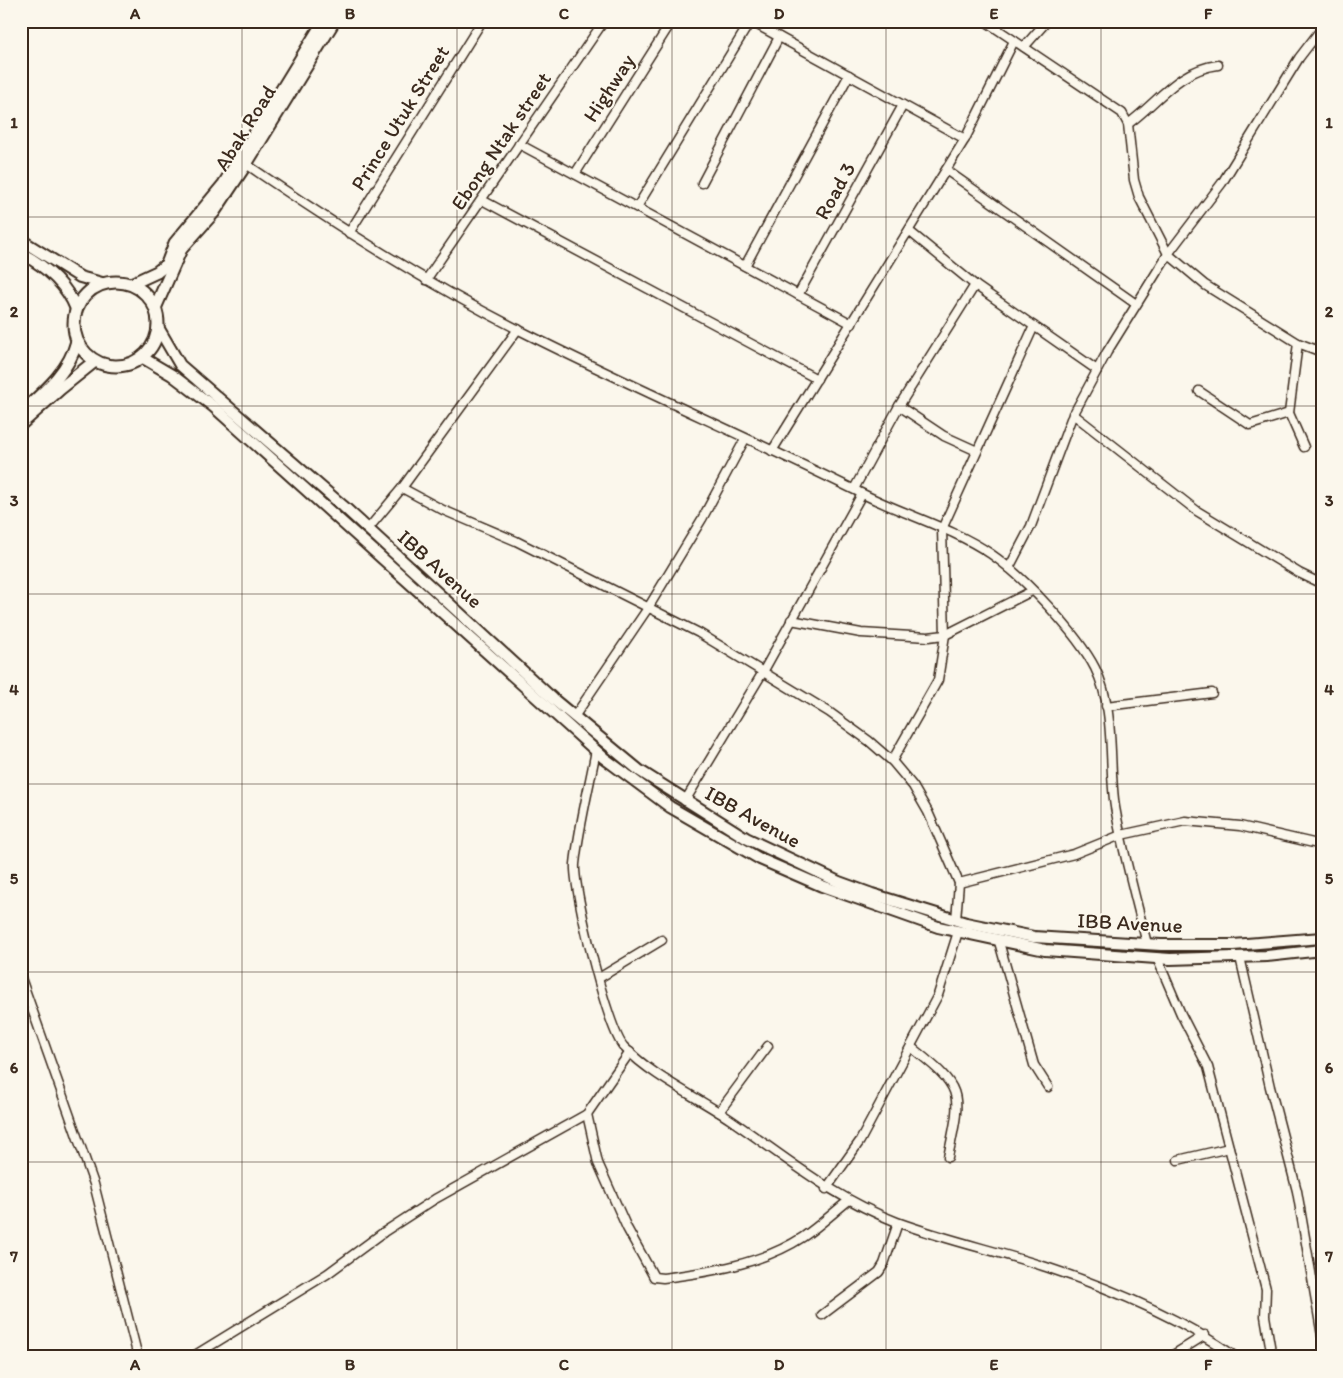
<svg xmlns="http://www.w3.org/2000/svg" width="1343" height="1378" viewBox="0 0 1343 1378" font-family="Itim,sans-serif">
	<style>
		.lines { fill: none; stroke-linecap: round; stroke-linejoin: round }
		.minor-casing { stroke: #3b2a1e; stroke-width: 11 }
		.major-casing { stroke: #3b2a1e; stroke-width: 14 }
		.highway-casing { stroke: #3b2a1e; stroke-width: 15 }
		.minor { stroke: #fbf7ec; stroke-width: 8 }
		.major { stroke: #fbf7ec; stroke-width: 10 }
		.highway { stroke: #fbf7ec; stroke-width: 11 }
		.grid { fill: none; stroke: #3b2a1e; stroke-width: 1; stroke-opacity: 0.55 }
		.labels { text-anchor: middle; stroke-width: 4.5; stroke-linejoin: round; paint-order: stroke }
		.street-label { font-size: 21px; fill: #3b2a1e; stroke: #fbf7ec }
		.neatline { fill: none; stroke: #3b2a1e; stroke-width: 2 }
		.grid-label { font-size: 16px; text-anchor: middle; font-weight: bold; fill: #3b2a1e }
	</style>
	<rect width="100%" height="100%" fill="#fbf7ec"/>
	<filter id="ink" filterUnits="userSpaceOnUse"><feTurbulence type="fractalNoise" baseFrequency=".02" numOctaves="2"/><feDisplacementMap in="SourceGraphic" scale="10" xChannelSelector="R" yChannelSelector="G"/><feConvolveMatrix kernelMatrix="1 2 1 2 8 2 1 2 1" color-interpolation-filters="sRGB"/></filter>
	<g filter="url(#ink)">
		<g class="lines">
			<defs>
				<g id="minor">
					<polyline points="750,21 965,139"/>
					<polyline points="985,21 1122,113 1128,124 1134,180 1139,197 1168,254 1205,285 1298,343 1322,352"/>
					<polyline points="1024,47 1047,21"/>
					<path d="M1128,124C1158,102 1178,70 1218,65"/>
					<polyline points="519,144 852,324"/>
					<path d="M246,164C337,226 429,285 527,334C638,390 752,439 863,494C905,515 953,528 991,554C1023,576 1077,633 1095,668C1116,710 1108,762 1115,807C1123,853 1136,899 1147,944"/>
					<polyline points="946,170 1136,304"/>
					<polyline points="575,174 672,21"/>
					<polyline points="702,183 779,37"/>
					<polyline points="482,200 817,379"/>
					<polyline points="637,207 750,22"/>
					<polyline points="909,231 975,285 1097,370"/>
					<polyline points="349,233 482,21"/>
					<polyline points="745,266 849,75"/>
					<polyline points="426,280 604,21"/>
					<polyline points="798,295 903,105"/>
					<polyline points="1298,343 1289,413 1304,447"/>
					<polyline points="1199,391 1250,425 1289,413"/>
					<polyline points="899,406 944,436 977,451"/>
					<polyline points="1073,414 1197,511 1299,573 1322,584"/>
					<polyline points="772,451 965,139 1014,41"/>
					<polyline points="402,488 443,510 516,541 699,633 829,712 869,741 892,761 913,786 928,812 959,883 956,920"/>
					<polyline points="854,489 899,406 975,285"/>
					<polyline points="368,529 402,488 518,329"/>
					<polyline points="1009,568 1031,526 1071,419 1107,352 1168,254 1222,183 1299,58 1322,28"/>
					<polyline points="791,620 861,633 928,637 945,635 1032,591"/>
					<polyline points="1106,706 1212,693"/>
					<polyline points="574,717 648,608 702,519 745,439"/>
					<path d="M596,750C589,788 579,826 575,864C573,889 608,1031 624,1047C654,1078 696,1096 731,1120C788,1159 832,1197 897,1222C946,1240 997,1251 1046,1267C1113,1289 1179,1317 1236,1357"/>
					<polyline points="892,761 938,680 945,635 942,529 1034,326"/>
					<polyline points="685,801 763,672 862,494"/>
					<polyline points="959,883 1074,854 1121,835 1185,821 1240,826 1322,845"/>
					<polyline points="999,942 1034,1065 1048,1087"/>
					<polyline points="1240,957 1270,1087 1297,1191 1322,1336"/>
					<polyline points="1157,958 1181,1014 1208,1067 1266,1289 1265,1316 1272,1357"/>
					<polyline points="21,978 94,1184 138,1357"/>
					<polyline points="599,978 662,940"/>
					<path d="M911,1047C964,1089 962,1091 948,1157"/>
					<polyline points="719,1112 768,1046"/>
					<path d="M587,1114L598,1163L627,1228L654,1277L663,1278C710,1272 762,1264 803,1237C819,1226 833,1213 848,1201"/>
					<polyline points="1178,1160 1229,1148"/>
					<polyline points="826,1189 860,1141 938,995 958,932"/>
					<polyline points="822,1315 879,1272 884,1264 898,1223"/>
					<polyline points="192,1357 327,1274 384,1232 435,1199 587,1114 630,1052"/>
					<polyline points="1170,1357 1205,1335"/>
				</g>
				<g id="major">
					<polyline points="21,240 80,277 102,283"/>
					<path d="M21,253C45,266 66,283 76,309"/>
					<polyline points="159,329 180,365 343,506 553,699 640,771 746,838 839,882 872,894 966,923 1034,937 1161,945 1233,945 1322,938"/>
					<polyline points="143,358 172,375 214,407 604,758 670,807 760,859 822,886 938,927 1045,950 1170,959 1267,956 1322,950"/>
				</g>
				<g id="highway">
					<circle cx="116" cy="324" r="42"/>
					<polyline points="131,284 157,272 167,264 175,243 224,184 324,21"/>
					<polyline points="156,306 181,249 214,212 246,164 334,21"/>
					<path d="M21,413C44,392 69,372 77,341"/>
					<polyline points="21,424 60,389 95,361"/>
				</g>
			</defs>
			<use href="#minor" class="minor-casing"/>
			<use href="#major" class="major-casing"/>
			<use href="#highway" class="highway-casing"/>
			<use href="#minor" class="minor"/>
			<use href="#major" class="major"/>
			<use href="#highway" class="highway"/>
		</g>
	</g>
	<path class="grid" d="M242,21V1357M457,21V1357M672,21V1357M886,21V1357M1101,21V1357M21,217H1322M21,406H1322M21,594H1322M21,784H1322M21,972H1322M21,1162H1322"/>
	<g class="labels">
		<g class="street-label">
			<text transform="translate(609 88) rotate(-57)" y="7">Highway</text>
			<text transform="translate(400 118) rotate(-58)" y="7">Prince Utuk Street</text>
			<text transform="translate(245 128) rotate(-58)" y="7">Abak Road</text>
			<text transform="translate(501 141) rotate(-56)" y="7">Ebong Ntak street</text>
			<text transform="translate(835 191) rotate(-61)" y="7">Road 3</text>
			<text transform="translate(440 569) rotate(42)" y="7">IBB Avenue</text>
			<text transform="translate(753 817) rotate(29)" y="7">IBB Avenue</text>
			<text transform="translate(1130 923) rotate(3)" y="7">IBB Avenue</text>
		</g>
	</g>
	<rect width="1343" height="1378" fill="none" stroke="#fbf7ec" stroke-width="55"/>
	<rect x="28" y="28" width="1288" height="1322" class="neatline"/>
	<g class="grid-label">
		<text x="135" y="19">A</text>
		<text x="350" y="19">B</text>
		<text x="564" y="19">C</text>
		<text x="779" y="19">D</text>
		<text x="994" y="19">E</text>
		<text x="1208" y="19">F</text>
		<text x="14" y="128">1</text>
		<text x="1329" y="128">1</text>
		<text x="14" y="317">2</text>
		<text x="1329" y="317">2</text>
		<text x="14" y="506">3</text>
		<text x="1329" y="506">3</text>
		<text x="14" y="695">4</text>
		<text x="1329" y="695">4</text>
		<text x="14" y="884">5</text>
		<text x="1329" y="884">5</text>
		<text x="14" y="1073">6</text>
		<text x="1329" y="1073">6</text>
		<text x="14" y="1262">7</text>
		<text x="1329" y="1262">7</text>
		<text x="135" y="1370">A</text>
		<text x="350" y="1370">B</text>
		<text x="564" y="1370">C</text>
		<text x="779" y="1370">D</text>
		<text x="994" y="1370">E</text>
		<text x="1208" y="1370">F</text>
	</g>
</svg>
